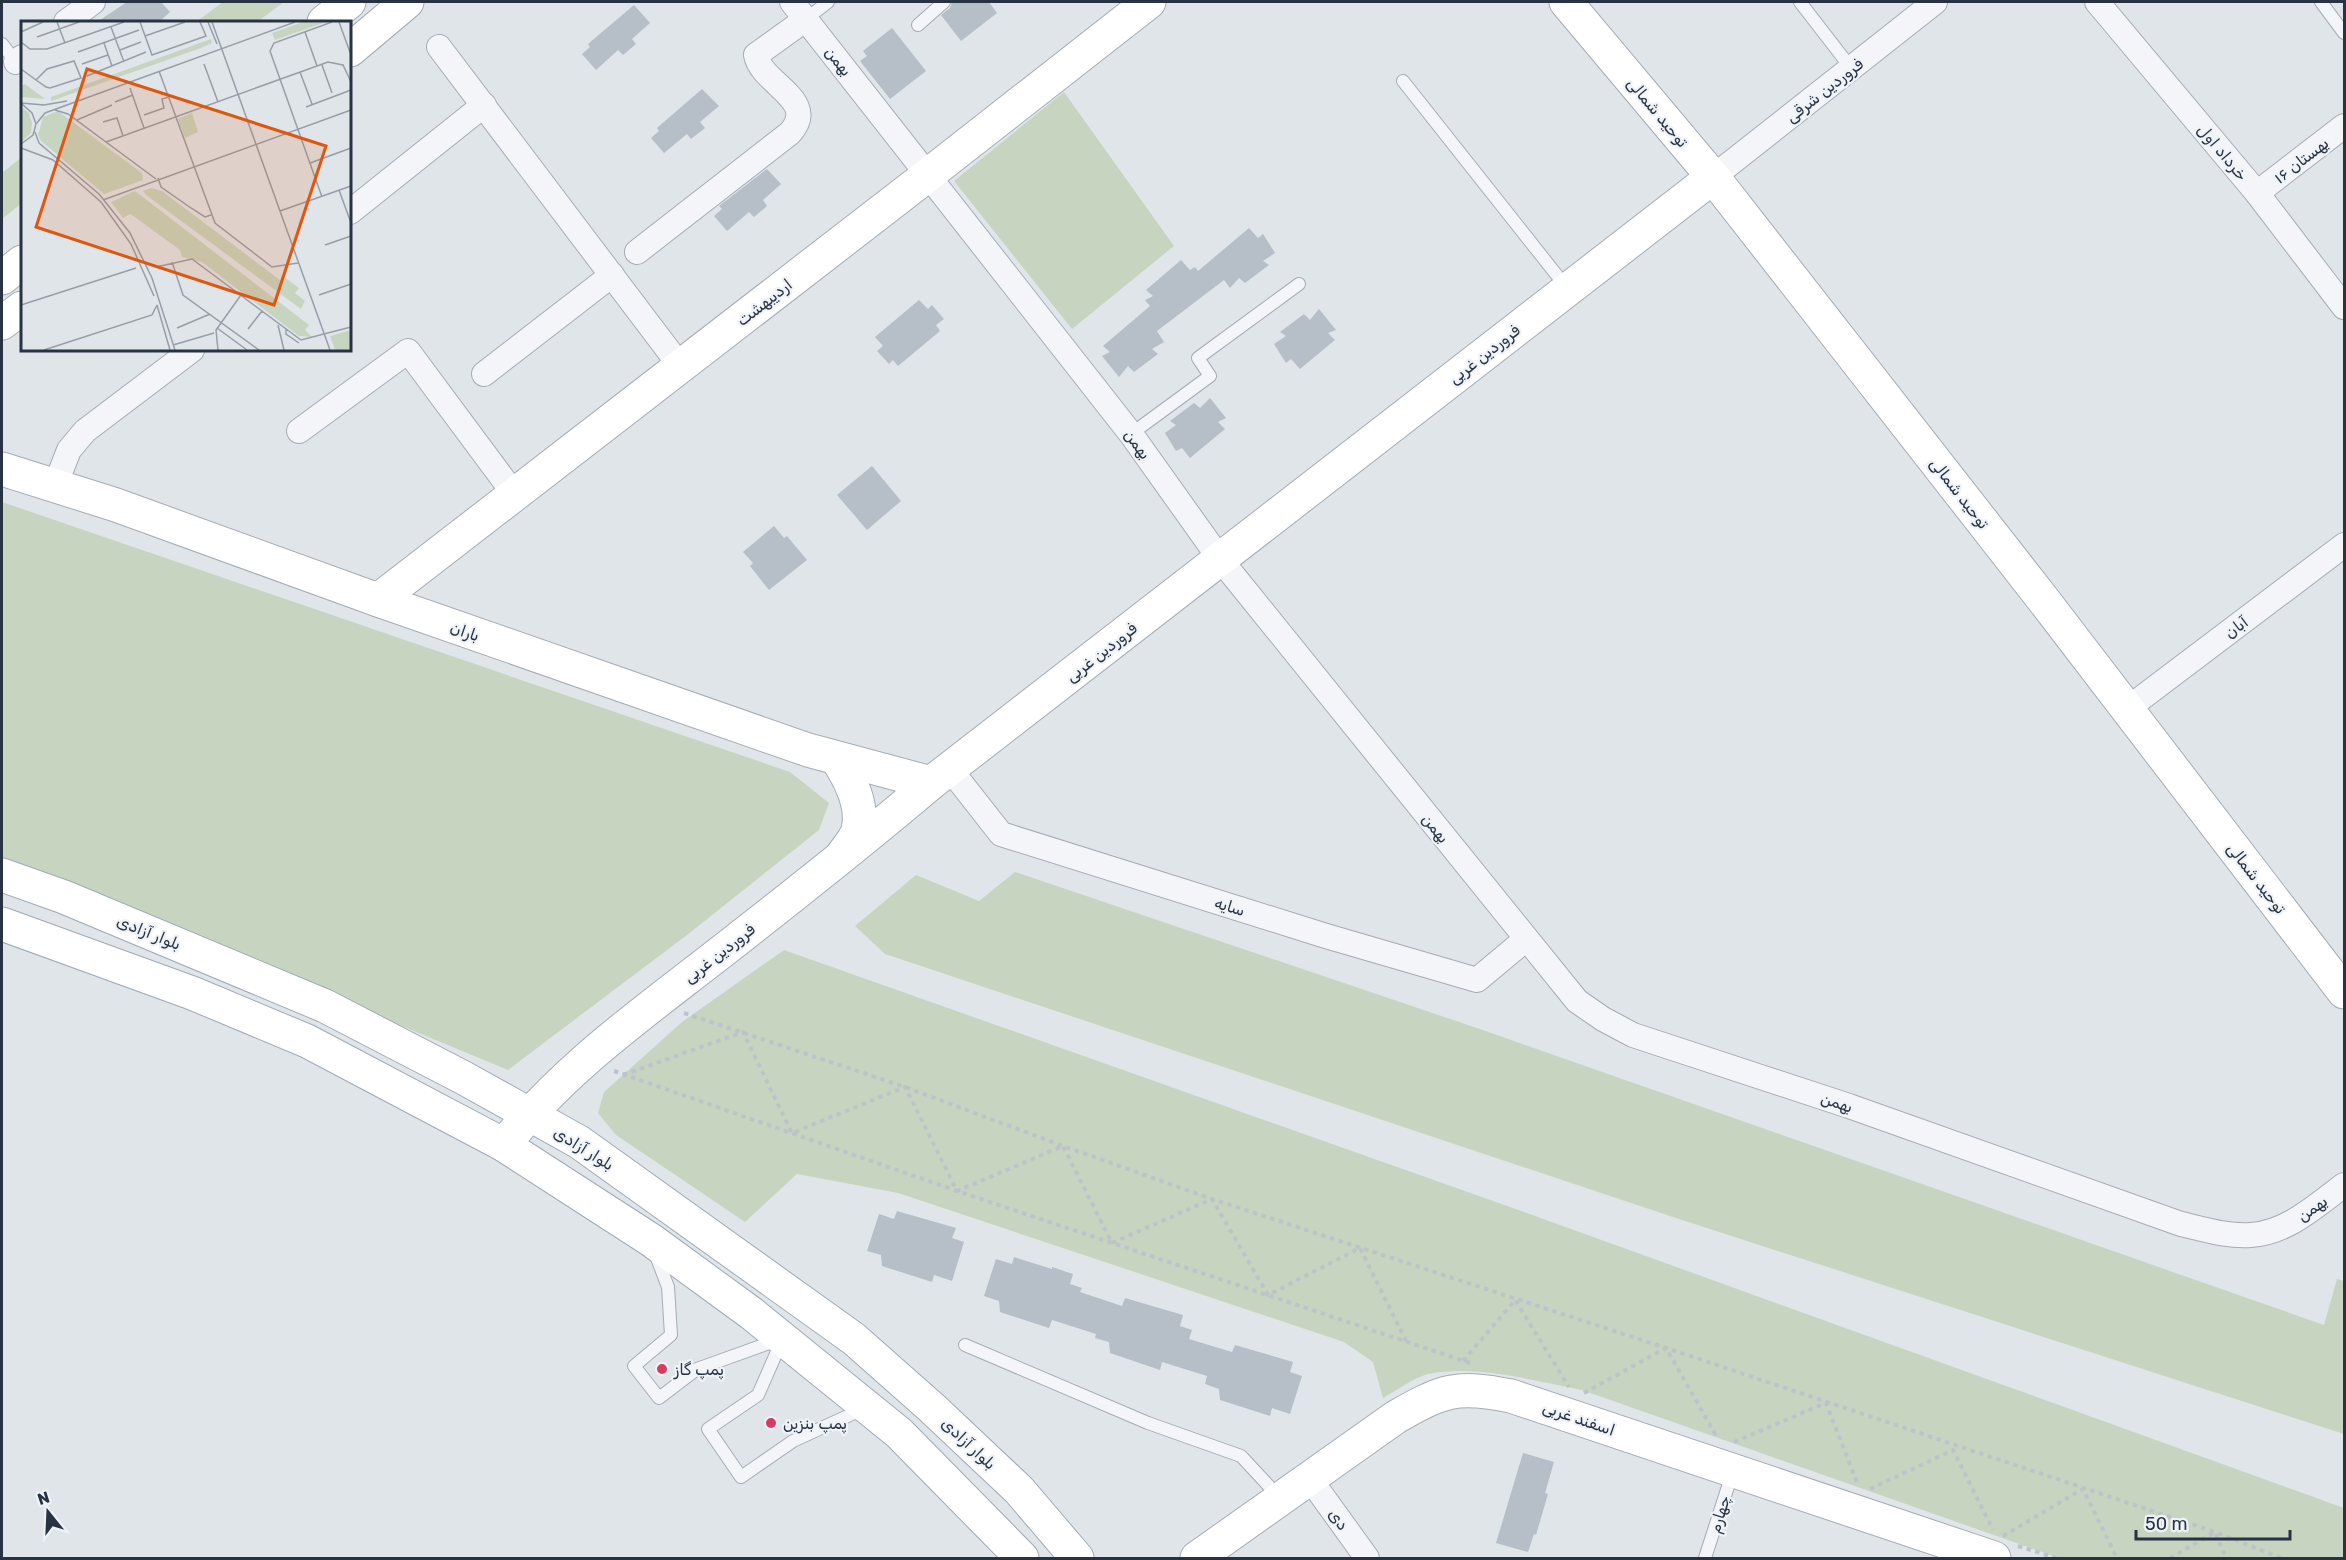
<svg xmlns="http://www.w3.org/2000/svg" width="2346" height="1560" viewBox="0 0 2346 1560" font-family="Rubik,Vazirmatn,sans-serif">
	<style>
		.green { fill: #c7d5c0 }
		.building { fill: #b6bec8 }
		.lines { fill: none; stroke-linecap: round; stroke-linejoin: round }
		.lane-casing { stroke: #a5acb5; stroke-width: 14 }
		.street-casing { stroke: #a5acb5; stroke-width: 26 }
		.secondary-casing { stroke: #a5acb5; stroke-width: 35 }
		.primary-casing { stroke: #9eaab7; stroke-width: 35 }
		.path { stroke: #bec3c9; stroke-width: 4; stroke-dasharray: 4.5 4.5; stroke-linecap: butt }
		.lane { stroke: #f3f5f8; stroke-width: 12 }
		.street { stroke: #f3f5f8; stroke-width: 24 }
		.secondary { stroke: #fff; stroke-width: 33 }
		.primary { stroke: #fff; stroke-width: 33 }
		.poi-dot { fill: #db395f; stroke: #eff3f7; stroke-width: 2 }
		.labels { text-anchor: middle; stroke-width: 4.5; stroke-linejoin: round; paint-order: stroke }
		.street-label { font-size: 16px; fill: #273343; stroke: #eff3f7 }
		.poi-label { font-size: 16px; fill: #273343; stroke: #eff3f7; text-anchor: start }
		.inset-road { fill: none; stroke: #969ea7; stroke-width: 1.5 }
		.view { fill: #de570f; fill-opacity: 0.15; stroke: #de570f; stroke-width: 3 }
		.inset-edge { fill: none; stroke: #273343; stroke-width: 3 }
	</style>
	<rect width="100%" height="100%" fill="#e0e5ea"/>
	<g class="green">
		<polygon points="223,2 284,2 257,22 196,22"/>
		<polygon points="1064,92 1174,246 1072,329 954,181"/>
		<polygon points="22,157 22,203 2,219 2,173"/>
		<polygon points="2,502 790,772 829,803 819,830 687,935 508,1070 2,860"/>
		<polygon points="1015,872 1480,1029 2324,1325 2337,1279 2344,1281 2344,1434 1679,1219 885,954 855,926 916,875 979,901"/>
		<path d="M784,950L1513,1208L2344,1508V1558H2059L1582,1390C1535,1381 1475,1364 1428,1374C1413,1378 1396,1391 1383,1398L1373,1362L1344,1342L898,1193L797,1174L745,1222L616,1135L598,1113L604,1092L682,1022Z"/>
	</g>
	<g class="building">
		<polygon points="127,2 161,2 170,12 159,22 97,22"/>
		<polygon points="952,2 989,2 997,13 961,41 941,15 950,8"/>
		<polygon points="634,5 650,23 632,39 636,44 623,55 618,50 596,70 582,54 590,47 588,44"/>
		<polygon points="892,28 926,71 890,99 860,61 867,56 863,51"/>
		<polygon points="702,89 719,106 700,122 705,128 691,139 687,134 664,153 651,138 659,131 657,128"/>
		<polygon points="767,169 781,184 763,200 767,206 754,217 749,212 727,231 714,216 722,209 719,206"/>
		<polygon points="1249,228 1258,238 1263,234 1275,253 1263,261 1269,265 1245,283 1239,278 1230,288 1224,280 1157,331 1164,342 1152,349 1158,354 1134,372 1128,366 1119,377 1102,356 1110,352 1103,346 1150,306 1145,300 1153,296 1146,290 1181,260 1190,270 1195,267 1198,271"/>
		<polygon points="919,300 928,309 932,305 944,319 936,325 940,331 898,366 893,360 889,364 877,351 883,346 875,337"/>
		<polygon points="1319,309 1336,330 1328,333 1335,340 1300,369 1291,359 1286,363 1274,344 1286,336 1280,332 1304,314 1310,320"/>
		<polygon points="1210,398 1226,418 1218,422 1225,429 1190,458 1182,448 1176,451 1165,433 1176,425 1170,421 1194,403 1200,408"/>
		<polygon points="872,466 901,501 867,530 837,495"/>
		<polygon points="774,526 784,538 787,536 807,560 769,590 750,566 753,563 743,552"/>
		<polygon points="897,1211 956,1228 952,1238 964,1242 952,1281 934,1275 932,1282 882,1266 881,1255 867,1251 879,1214 894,1219"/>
		<polygon points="1014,1257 1052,1269 1052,1267 1073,1274 1070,1284 1082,1288 1080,1292 1122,1306 1125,1298 1183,1315 1180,1326 1192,1330 1189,1339 1232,1352 1235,1345 1293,1362 1290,1372 1302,1376 1290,1414 1272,1408 1270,1416 1220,1400 1219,1389 1205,1384 1207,1376 1162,1362 1160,1370 1110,1353 1109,1342 1095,1338 1096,1334 1052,1320 1049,1328 1000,1312 999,1301 984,1296 996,1259 1012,1264"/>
		<polygon points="1523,1453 1554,1462 1545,1493 1548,1494 1536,1535 1534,1534 1528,1552 1496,1543"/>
	</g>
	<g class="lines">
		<defs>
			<g id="lane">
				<polyline points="1800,2 1851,68"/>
				<polyline points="2321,2 2344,33"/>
				<polyline points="806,19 828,2"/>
				<polyline points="918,25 944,2"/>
				<polyline points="2,44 16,62"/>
				<polyline points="1403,81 1567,288"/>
				<polyline points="1131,434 1210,376 1198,358 1299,284"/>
				<polyline points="655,1253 668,1287 671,1335 634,1366 659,1398 697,1369 783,1338 758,1395 708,1429 741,1477 793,1441 863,1409"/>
				<polyline points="965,1345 1148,1423 1241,1456 1280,1498"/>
				<polyline points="1705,1558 1733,1471"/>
			</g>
			<g id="street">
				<path d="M792,2L1131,434L1220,559L1577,1001L1603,1019L1633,1035L1849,1106L2181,1224C2203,1229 2228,1237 2251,1235C2287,1233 2317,1205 2344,1185"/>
				<polyline points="2097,2 2257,193 2344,307"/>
				<polyline points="66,22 93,2"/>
				<polyline points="439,47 681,367"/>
				<polyline points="16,62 22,57"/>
				<polyline points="1713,177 1935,2"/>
				<polyline points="2257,193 2344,126"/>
				<polyline points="350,212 484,105"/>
				<path d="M637,252L790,133C820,100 761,84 756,55L806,19"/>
				<polyline points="484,374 612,275"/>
				<polyline points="299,431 408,351 515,495"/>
				<polyline points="55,486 69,450 85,431 192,350"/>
				<polyline points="2127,709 2344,545"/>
				<polyline points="950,769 1001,834 1326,936 1477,980 1526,939"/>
				<polyline points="1310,1479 1367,1558"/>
			</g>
			<g id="secondary">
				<polyline points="1566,2 1713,177 2042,598 2344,992"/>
				<polyline points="324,22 349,2"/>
				<polyline points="350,50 407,2"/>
				<polyline points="2,278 22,262"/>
				<polyline points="2,323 22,308"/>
				<polyline points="2,469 116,505 378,600 808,750 931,783"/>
				<polyline points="378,600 928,175 1149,2"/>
				<path d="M837,759C850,779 864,805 858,830C856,838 848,847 843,854"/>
				<path d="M504,1145C560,1073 636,1018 707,963C783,904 858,845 931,783L1713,177"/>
				<path d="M1197,1558L1396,1417C1443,1390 1457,1385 1511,1396L1994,1558"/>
			</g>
			<g id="primary">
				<polyline points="2,875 64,897 325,1006 464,1078 579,1142 854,1339 932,1408 1019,1490 1077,1558"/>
				<polyline points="2,924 192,993 307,1041 504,1145 651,1240 751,1313 899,1433 1022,1558"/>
			</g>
		</defs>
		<use href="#lane" class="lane-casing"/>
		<use href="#street" class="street-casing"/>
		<use href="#secondary" class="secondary-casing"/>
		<use href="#primary" class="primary-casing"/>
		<g class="path">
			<polyline points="684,1013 905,1087 1063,1146 1212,1199 1666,1348 2215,1532 2281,1558"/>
			<polyline points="614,1071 957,1191 1470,1363"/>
			<polyline points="623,1075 743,1032 792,1133 905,1087 957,1191 1063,1146 1112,1243 1212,1199 1268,1295 1360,1248 1406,1341"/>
			<polyline points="1463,1361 1515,1300 1569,1387"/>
			<polyline points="1584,1393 1666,1348 1717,1437"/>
			<polyline points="1734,1442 1826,1403 1858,1485"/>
			<polyline points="1870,1489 1953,1450 1993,1530"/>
			<polyline points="2003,1536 2083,1489 2117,1558"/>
			<polyline points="2018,1546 2056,1558"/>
			<polyline points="2170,1558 2215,1532 2226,1558"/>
		</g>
		<use href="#lane" class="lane"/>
		<use href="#street" class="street"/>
		<use href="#secondary" class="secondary"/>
		<use href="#primary" class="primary"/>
	</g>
	<g class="poi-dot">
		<circle cx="662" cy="1369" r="6"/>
		<circle cx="771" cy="1423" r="6"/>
	</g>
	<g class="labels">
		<g class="street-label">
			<text transform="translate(839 61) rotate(52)" y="6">بهمن</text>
			<text transform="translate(1824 90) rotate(-38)" y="6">فروردین شرقی</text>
			<text transform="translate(1658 112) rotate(50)" y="6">توحید شمالی</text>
			<text transform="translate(2223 152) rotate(50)" y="6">خرداد اول</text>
			<text transform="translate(2301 160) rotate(-38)" y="6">بهستان ۱۶</text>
			<text transform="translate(764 302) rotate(-38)" y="6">اردیبهشت</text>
			<text transform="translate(1484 354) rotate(-38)" y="6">فروردین غربی</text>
			<text transform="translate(1138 444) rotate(54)" y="6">بهمن</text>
			<text transform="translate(1960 493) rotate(52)" y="6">توحید شمالی</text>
			<text transform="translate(2236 627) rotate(-37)" y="6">آبان</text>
			<text transform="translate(465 631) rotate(19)" y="6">باران</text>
			<text transform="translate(1101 652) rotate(-38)" y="6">فروردین غربی</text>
			<text transform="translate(1436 828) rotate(51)" y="6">بهمن</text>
			<text transform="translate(2257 878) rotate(52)" y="6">توحید شمالی</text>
			<text transform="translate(1230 906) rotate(17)" y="6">سایه</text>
			<text transform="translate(149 932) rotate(22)" y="6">بلوار آزادی</text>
			<text transform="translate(719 953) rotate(-38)" y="6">فروردین غربی</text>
			<text transform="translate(1837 1102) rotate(18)" y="6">بهمن</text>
			<text transform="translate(584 1148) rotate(32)" y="6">بلوار آزادی</text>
			<text transform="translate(2312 1208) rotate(-35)" y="6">بهمن</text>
			<text transform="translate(1579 1418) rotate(19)" y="6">اسفند غربی</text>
			<text transform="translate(969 1443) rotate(43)" y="6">بلوار آزادی</text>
			<text transform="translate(1719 1514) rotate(-73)" y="6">چهارم</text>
			<text transform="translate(1339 1519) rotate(54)" y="6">دی</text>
		</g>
		<g class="poi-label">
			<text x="674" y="1375">پمپ گاز</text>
			<text x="783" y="1429">پمپ بنزين</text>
		</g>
	</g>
	<g transform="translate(21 21)">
		<rect width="330" height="330" fill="#e0e5ea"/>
		<path d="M282,1H305L254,19L251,12ZM190,18L191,22L180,27L30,80V76ZM4,63L24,78L0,76V65ZM0,85L8,92L11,102L10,112L0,121ZM37,90L121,152L122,159L83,173L20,120L17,114L22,96ZM171,92L177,111L164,117L157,98ZM130,167L141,170L259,259L262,255L278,267L274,272L284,280L280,288L125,174L122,170ZM114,170L288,304L284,309L291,316L278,315L181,241L161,236L159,229L118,199L109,193L102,197L90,181ZM330,309V329H314L309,315Z" fill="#c7d5c0"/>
		<path class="inset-road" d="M36,1L44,22M119,1L131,34L185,15L179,1M187,1L196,23M191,1L309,329M318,1L330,34M90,6L103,41M0,11L22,1M284,11L296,45M124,15L164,1M16,16L58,1M0,21L9,28H26L103,1M83,22L91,45M99,29L120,21M57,31L118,9M61,43L87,34M183,43L197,81M301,44L311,72M0,48L15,59L25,66L29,67L60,57L53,40L26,48L15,59M138,50L194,202L251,246L277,242M279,51L291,83M66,55L125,31M109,67L123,107M94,81L112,74M0,82L23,84L46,80M285,86L330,69M34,89L47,93L135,158M123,94L143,87L141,78L148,76M56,99L91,84M82,101L96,97L102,115M15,103L24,92L274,1M14,111L18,122L78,173L109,212L131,257L154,329M85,121L307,41L322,44L330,61M0,123L12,114L15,103L11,92L1,83M0,127L32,139L80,181L110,223L133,275M289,142L330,127M137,157L140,166L170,187L184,196L190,194M318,169L330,202M301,176L249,30L253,22L311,1M82,179L330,89M259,190L330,165M304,224L330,215M151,241L162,274L238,329M135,246L171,238L280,319L330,306M298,274L330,263M0,284L115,247M136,284L149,329M257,304L263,329M156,307L189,293M196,307L226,329M227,308L241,290M265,308V313L278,322M152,324L193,312M23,329L131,294L136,284M197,329L195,309L220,274"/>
		<path class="view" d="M66,48L305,125L253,284L15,206Z"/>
		<rect width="330" height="330" class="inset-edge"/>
	</g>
	<rect width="2346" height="1560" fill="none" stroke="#273343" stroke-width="6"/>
	<g transform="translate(48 1512) rotate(342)" stroke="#eff3f7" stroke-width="4.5" paint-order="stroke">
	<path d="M0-4.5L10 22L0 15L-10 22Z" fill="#273343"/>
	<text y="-9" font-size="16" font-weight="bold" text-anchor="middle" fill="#273343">N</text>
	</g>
	<path d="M2136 1530v9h154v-9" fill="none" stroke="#273343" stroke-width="3"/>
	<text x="2145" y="1530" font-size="18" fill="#273343" stroke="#eff3f7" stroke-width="4.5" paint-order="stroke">50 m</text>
</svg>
